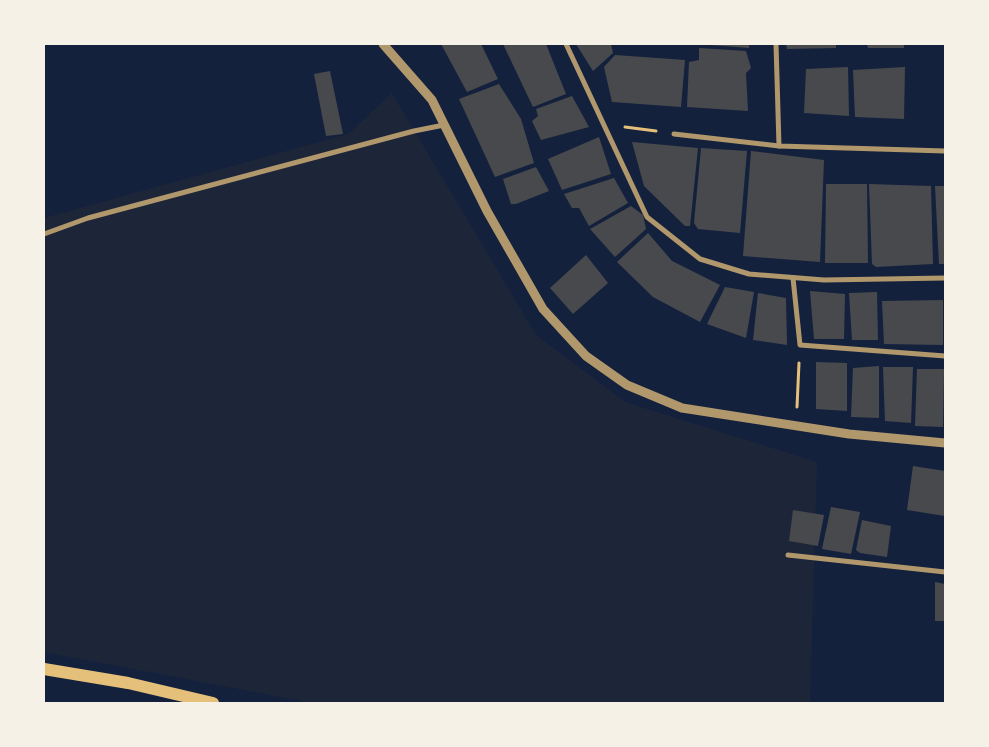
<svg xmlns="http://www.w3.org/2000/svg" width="989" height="747" viewBox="0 0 989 747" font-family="'Golos Text',sans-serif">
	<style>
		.green { fill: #1d2539 }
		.building { fill: #48494c }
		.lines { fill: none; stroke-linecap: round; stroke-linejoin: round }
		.path { stroke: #e5c07b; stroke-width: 3 }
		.minor { stroke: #b1986c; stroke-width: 5 }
		.tertiary { stroke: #b1986c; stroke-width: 9 }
		.primary { stroke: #e5c07b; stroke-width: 12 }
	</style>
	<rect width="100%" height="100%" fill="#14213d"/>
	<polygon class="green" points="392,93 536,335 625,402 817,462 810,703 307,703 297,700 44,652 44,218 348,134"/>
	<g class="building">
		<polygon points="441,44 481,44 498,79 467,92"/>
		<polygon points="503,44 546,44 566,94 533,107"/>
		<polygon points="576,44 611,44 613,53 593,71"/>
		<polygon points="710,44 749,44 749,48 710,45"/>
		<polygon points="786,44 836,44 836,48 787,49"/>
		<polygon points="867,44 904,44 904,48 868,48"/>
		<polygon points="699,48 746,51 751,68 746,73 748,111 687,107 689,62 699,60"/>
		<polygon points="615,55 685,60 681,107 612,102 604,67"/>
		<polygon points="848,67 849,116 804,113 806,69"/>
		<polygon points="905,67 904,119 855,117 853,70"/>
		<polygon points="330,71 343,134 326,136 314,74"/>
		<polygon points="499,84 521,119 534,163 495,177 459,99"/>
		<polygon points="572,96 589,127 541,140 532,121 538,116 536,109"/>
		<polygon points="599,137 611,174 562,190 548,159"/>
		<polygon points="632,142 698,148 690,226 685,226 644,186"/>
		<polygon points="701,148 747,151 740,233 698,229 694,223"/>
		<polygon points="751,151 824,160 820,262 743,256"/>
		<polygon points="536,167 549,191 516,204 511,204 503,179"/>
		<polygon points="614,178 628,203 589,226 579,208 572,208 564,194"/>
		<polygon points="826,184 867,184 868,263 825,263"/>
		<polygon points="869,184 931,186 933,264 876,267 872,264"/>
		<polygon points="935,186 945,186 945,264 939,264"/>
		<polygon points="631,206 643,215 646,229 615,257 590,229"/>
		<polygon points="648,233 672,261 720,285 700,322 653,297 617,262"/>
		<polygon points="586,255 608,283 573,314 550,288"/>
		<polygon points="725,287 754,292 746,338 707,324"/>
		<polygon points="810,291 845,294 844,339 814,339"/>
		<polygon points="877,292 878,340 852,340 849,293"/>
		<polygon points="758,293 786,298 787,345 753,340"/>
		<polygon points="943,300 943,345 884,344 882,301"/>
		<polygon points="816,362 847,363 847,411 816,409"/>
		<polygon points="879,366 879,418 851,417 853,368"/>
		<polygon points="883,367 913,367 911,423 885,421"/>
		<polygon points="917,369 944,369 943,427 915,426"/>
		<polygon points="913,466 945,471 945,516 907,510"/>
		<polygon points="831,507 860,512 851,554 822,549"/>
		<polygon points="793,510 824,515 818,546 789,541"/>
		<polygon points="862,520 891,526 887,557 860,553 856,550"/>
		<polygon points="935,582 945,584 945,621 935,621"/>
	</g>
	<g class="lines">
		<g class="path">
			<polyline points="625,127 656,131"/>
			<polyline points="797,407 799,363"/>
		</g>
		<g class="minor">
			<polyline points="566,44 647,217 700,259 749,274 824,280 945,278"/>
			<polyline points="776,44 779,146"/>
			<polyline points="674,134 779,146 945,151"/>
			<polyline points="44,234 88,218 414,131 444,125"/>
			<polyline points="793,278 800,345 945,356"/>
			<polyline points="788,555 945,572"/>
		</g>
		<polyline class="tertiary" points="383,44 432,100 487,211 543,309 586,356 627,385 682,408 849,434 945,443"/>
		<polyline class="primary" points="44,669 128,683 213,703"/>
	</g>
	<rect width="989" height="747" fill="none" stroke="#f6f1e7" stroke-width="90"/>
</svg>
